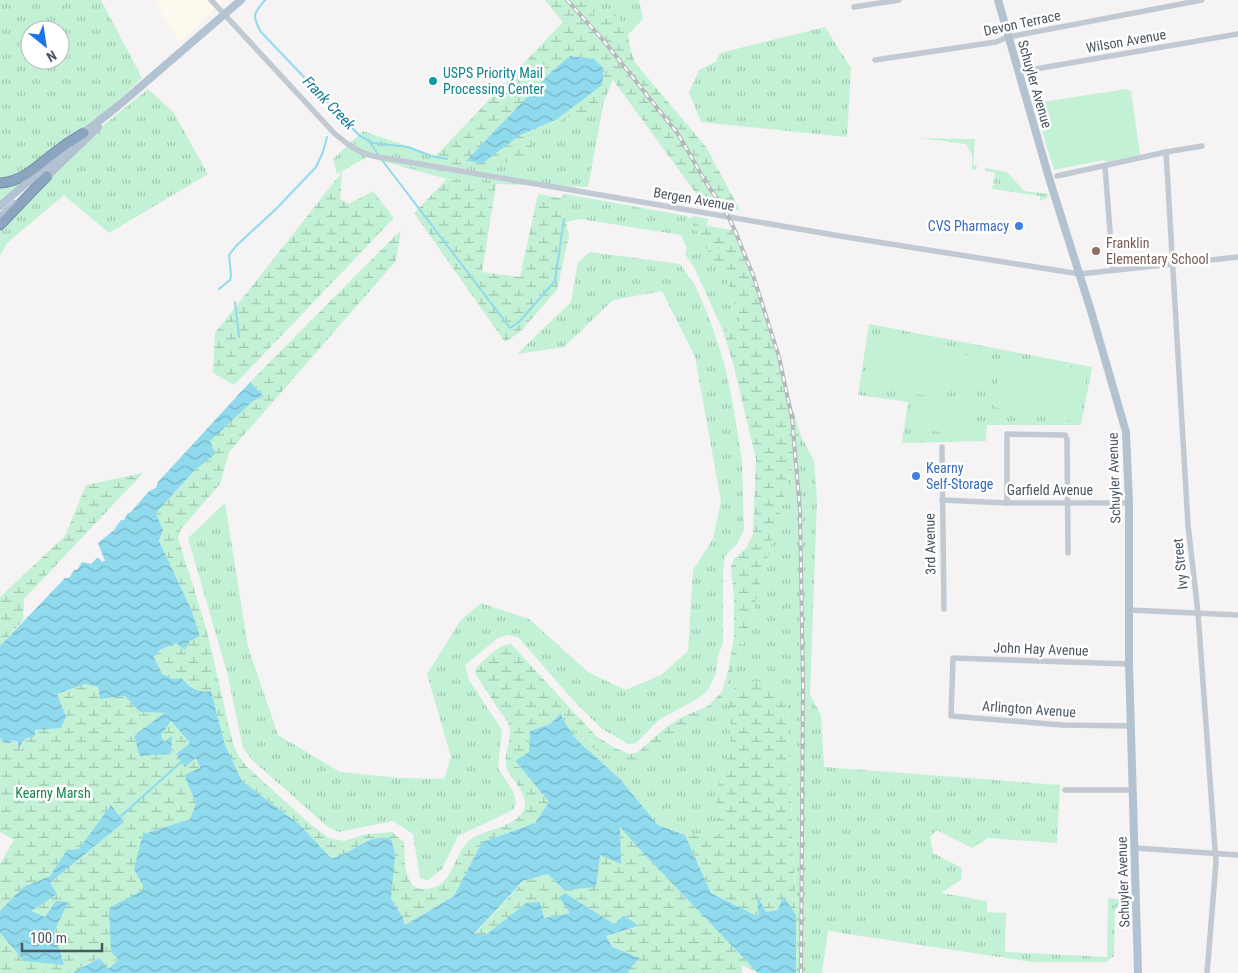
<svg xmlns="http://www.w3.org/2000/svg" width="1238" height="973" viewBox="0 0 1238 973" font-family="'Roboto Condensed',sans-serif">
	<style>
		.commercial { fill: #fdf9ef }
		.grass { fill: url(#grass-tufts); fill-rule: evenodd }
		.wetland { fill: url(#wetland-marsh) }
		.pitch { fill: #c3f1d5 }
		.water { fill: url(#water-waves) }
		.lines { fill: none; stroke-linecap: round; stroke-linejoin: round }
		.stream { stroke: #90daee; stroke-width: 2 }
		.highway-casing { stroke: #7690ad; stroke-width: 11 }
		.minor { stroke: #c1cad2; stroke-width: 5.5 }
		.major { stroke: #b3c2d1; stroke-width: 8 }
		.highway { stroke: #8ba5c1; stroke-width: 9 }
		.rail-casing { stroke: #b5b8bd; stroke-width: 4 }
		.rail { stroke: #fff; stroke-width: 2; stroke-dasharray: 5.5; stroke-linecap: butt }
		.culture-dot { fill: #0f9aa8; stroke: #fff; stroke-width: 2 }
		.shop-dot { fill: #3f7fe0; stroke: #fff; stroke-width: 2 }
		.education-dot { fill: #8d6e63; stroke: #fff; stroke-width: 2 }
		.labels { text-anchor: middle; stroke-width: 5; stroke-linejoin: round; paint-order: stroke }
		.street-label { font-size: 14px; fill: #4a5661; stroke: #fff }
		.culture-label { font-size: 14px; fill: #0d838f; stroke: #fff; text-anchor: start }
		.shop-label { font-size: 14px; fill: #366cbe; stroke: #fff; text-anchor: end }
		.education-label { font-size: 14px; fill: #785e54; stroke: #fff; text-anchor: start }
		.park-label { font-size: 14px; fill: #17864f; stroke: #fff }
		.water-label { font-size: 15px; font-style: italic; fill: #0c7c9b; stroke: #fff }
	</style>
	<defs>
		<pattern id="grass-tufts" width="24" height="20" patternUnits="userSpaceOnUse" patternTransform="scale(1.25)"><rect width="24" height="20" fill="#c3f1d5"/><path d="M3 7l-1-3M5 7V3M7 7l1-3M15 17l-1-3M17 17v-4M19 17l1-3" fill="none" stroke="#a0c6b0"/></pattern>
		<pattern id="wetland-marsh" width="20" height="14" patternUnits="userSpaceOnUse" patternTransform="scale(1.25)"><rect width="20" height="14" fill="#c3f1d5"/><path d="M1 5h8M5 5V1M11 12h8M15 12V8" fill="none" stroke="#a0c6b0"/></pattern>
		<pattern id="water-waves" width="16" height="10" patternUnits="userSpaceOnUse" patternTransform="scale(1.25)"><rect width="16" height="10" fill="#90daee"/><path d="M0 5q4-4 8 0t8 0" fill="none" stroke="#78b4c4"/></pattern>
	</defs>
	<rect width="100%" height="100%" fill="#f5f3f3"/>
	<polygon class="commercial" points="155,0 225,0 180,42 166,22"/>
	<g class="grass">
		<path d="M0,0H101L142,78L84,133L0,206ZM30,30H60V60H30Z"/>
		<polygon points="557,0 639,0 643,19 622,41 607,84 588,187 496,184 447,179 367,157 337,174 333,159 363,131 436,156 563,22"/>
		<polygon points="825,27 851,68 847,137 701,122 689,93 699,70 715,62 720,53"/>
		<polygon points="148,89 174,113 208,174 109,233 64,195 7,243 0,256 0,225 89,137"/>
		<polygon points="920,138 975,139 973,165 977,166 976,170 972,169 972,155 966,144"/>
		<polygon points="985,168 1007,172 1024,191 1048,194 1049,197 1040,201 1040,196 992,189 993,185 996,184 993,183 995,173 985,171"/>
		<polygon points="565,194 687,216 688,218 692,218 694,216 708,219 707,226 692,224 723,269 742,326 730,328 724,333 694,267 685,254 687,248 681,235 580,219 566,222 560,198"/>
		<polygon points="590,252 680,264 696,287 710,320 725,366 733,404 742,462 744,530 737,544 725,556 723,573 723,643 718,656 716,673 708,690 697,699 660,719 636,743 628,744 602,729 572,699 518,637 508,635 498,638 465,665 469,680 502,730 498,768 514,793 516,803 513,810 458,836 442,869 428,880 420,878 413,834 393,821 339,832 328,827 252,760 243,748 228,676 188,538 225,503 248,647 278,735 340,772 399,778 444,779 451,757 427,674 461,620 481,603 529,619 588,672 625,690 661,675 688,651 693,570 713,539 721,501 695,357 662,291 613,300 564,347 517,354 571,302 578,262"/>
		<polygon points="869,324 1092,367 1081,425 987,425 986,441 902,443 908,402 858,395"/>
		<polygon points="801,436 814,461 817,498 810,695 821,715 824,767 1060,785 1057,843 988,838 972,848 937,830 930,837 933,853 962,868 961,880 941,893 987,901 987,912 1006,913 1005,952 1107,957 1108,898 1123,900 1115,909 1114,956 1106,962 1032,962 828,931 822,973 796,973 796,915 787,705 730,699 731,748 714,797 721,815 713,824 721,834 685,835 658,825 620,779 577,740 563,720 561,713 590,747 635,765 720,703 748,629"/>
	</g>
	<g class="wetland">
		<polygon points="545,0 605,0 593,14 602,21 614,13 627,27 630,49 636,64 706,147 740,210 706,207 613,80 599,113 569,116 535,135 527,161 500,163 484,168 442,163 436,156 563,22"/>
		<polygon points="342,172 340,199 349,204 373,191 394,218 234,385 213,373 215,333"/>
		<polygon points="447,179 496,184 482,272 520,277 538,194 560,198 569,235 557,290 520,332 505,342 414,213"/>
		<path d="M692,223L738,231L801,436L748,629L720,703L635,765L615,759L590,747L561,713L550,724L530,731L529,752L515,762L549,802L535,823L482,842L454,896L405,925L402,916L391,899V886L369,840L341,856L331,858L300,825L242,781L225,745L211,691C197,693 191,688 181,678L173,679L162,674L154,657C165,642 184,643 200,636L191,609L159,541L163,530L156,513L194,471L214,454L209,441L253,401L264,396L250,382L401,230L396,261L229,452L220,484L181,529L178,538L207,631L232,740L238,755L246,766L310,824L329,838L344,841L366,834L392,832L404,842C405,858 403,889 423,889C456,890 452,850 473,838C488,829 524,825 525,804C525,790 513,782 508,771C501,756 513,741 509,726C508,720 502,715 499,710C491,698 484,687 476,675L475,670C483,660 499,644 511,644L596,736L615,748L630,754L638,752L665,728L682,717L708,706L722,692L728,671L734,638V599L731,566L734,559L747,547L753,534L756,459L733,363L724,334L730,328L742,326L723,269L717,267Z"/>
		<polygon points="143,473 24,599 23,620 0,646 0,597 65,536 86,485"/>
		<polygon points="737,681 765,682 787,705 796,915 783,897 778,910 766,912 757,895 759,917 711,893 685,835 721,834 712,824 721,815 714,797 731,748 730,699"/>
		<polygon points="85,684 98,687 100,699 125,696 140,712 165,713 134,736 171,754 171,737 164,743 161,735 171,721 190,743 176,754 196,758 200,769 184,775 196,803 190,819 143,834 145,889 119,960 108,969 100,958 72,973 0,973 0,933 24,961 45,917 30,911 57,894 49,884 124,822 111,805 79,850 67,851 50,876 23,887 0,911 0,864 14,840 0,832 0,738 5,743 11,740 18,742 20,751 22,744 20,742 31,737 35,730 39,730 66,716 57,694"/>
		<polygon points="620,826 639,849 758,973 742,965 742,973 629,973 628,971 640,958 612,947 606,936 638,927 614,924 565,893 559,897 571,913 544,918 526,903 487,934 474,935 524,881 548,874 564,890 600,854 620,863"/>
	</g>
	<g class="pitch">
		<polygon points="1126,89 1131,91 1140,155 1107,162 1104,160 1054,170 1036,112 1042,102"/>
		<path d="M872,334L953,347L951,356L953,354L991,357L986,390C963,391 962,388 948,372L944,399L975,403L971,436L911,428L917,396L940,398L863,385Z"/>
		<polygon points="1002,356 1088,370 1079,422 994,407"/>
	</g>
	<g class="water">
		<polygon points="570,56 594,59 604,69 602,85 557,119 520,135 483,163 466,161 551,72"/>
		<path d="M250,382L264,396L253,401L210,441L215,454L194,471L156,513L163,530L159,541L191,609L200,636L190,641L185,650L176,643L160,650L154,657L162,674L173,679L181,678C191,688 197,693 211,691L225,745L242,781L300,825L331,858C352,855 368,832 391,839L395,855L391,899L402,916L405,925L454,896L482,842L535,823L549,802L515,761L529,752L530,731L550,724L561,713L563,720L577,740L620,779L658,825L685,835L711,893L759,917L756,893L766,912L778,910L783,896L796,915V973H758L642,852L620,827L621,864L600,855L596,887L564,890L548,874L523,881L474,934H487L526,903L540,902L544,918L570,913L559,897L565,893L614,924L624,916L639,926L606,936L612,947L640,958L628,971L629,973H72L100,958L108,969L119,960L111,952L109,908L145,889L134,869L143,834L190,819L196,803L184,775L200,768L196,758L185,767L176,754L190,743L171,721L161,735L164,742L172,736L171,754L140,756L134,736L164,713L140,712L125,696L100,699L98,687L85,684L57,694L66,716L61,728L35,730V735L32,738L30,737L21,742L22,743L19,751L18,742L12,740L11,743H5L0,738V646L65,578H69L74,570H77L82,562L91,564L97,558L100,559L102,562L105,561L98,543L114,530L121,520H124L128,513H130L149,491L156,488L158,482Z"/>
		<polygon points="111,805 124,822 50,883 57,894 31,911 45,917 56,901 68,902 54,932 64,965 24,961 0,933 0,911 23,887 50,876 67,850 79,849"/>
	</g>
	<g class="lines">
		<g class="stream">
			<path d="M265,0C253,14 252,16 261,32L360,136L373,143L408,147L431,156L447,159"/>
			<polyline points="368,139 379,156"/>
			<polyline points="382,160 510,328 519,322 555,281 564,219"/>
			<polyline points="219,289 230,280 231,275 229,255 236,246 277,208 316,167 323,152 327,137"/>
			<polyline points="235,302 239,337"/>
			<polyline points="120,817 181,762"/>
		</g>
		<defs>
			<g id="highway">
				<path d="M0,183C27,181 40,162 61,148C68,142 76,138 84,133"/>
				<polyline points="0,225 47,176"/>
			</g>
		</defs>
		<use href="#highway" class="highway-casing"/>
		<g class="minor">
			<path d="M211,0L334,133C347,144 357,152 373,156L846,237L1080,274L1238,257"/>
			<polyline points="854,7 899,0"/>
			<polyline points="875,60 996,42 1008,37 1202,0"/>
			<polyline points="1018,72 1238,34"/>
			<polyline points="1166,152 1188,525 1198,613 1216,863 1207,973"/>
			<polyline points="1105,166 1113,270"/>
			<polyline points="1057,176 1166,152 1202,146"/>
			<polyline points="942,447 944,609"/>
			<polyline points="942,500 1007,503 1129,503"/>
			<polyline points="1007,503 1007,434 1065,435 1067,439 1068,553"/>
			<polyline points="1129,610 1238,615"/>
			<polyline points="1129,664 953,658 951,716 1062,725 1131,726"/>
			<polyline points="1065,790 1133,790"/>
			<polyline points="1135,848 1238,855"/>
		</g>
		<g class="major">
			<polyline points="998,0 1049,178 1091,311 1126,432 1129,503 1129,664 1138,973"/>
			<polyline points="80,136 118,106 241,0"/>
			<polyline points="43,180 98,127"/>
			<polyline points="0,206 68,147"/>
			<polyline points="0,217 15,204"/>
		</g>
		<use href="#highway" class="highway"/>
		<defs>
			<polyline id="rail" points="567,0 603,40 678,134 708,186 724,208 733,226 753,275 779,357 792,418 800,511 803,686 801,973"/>
		</defs>
		<use href="#rail" class="rail-casing"/>
		<use href="#rail" class="rail"/>
	</g>
	<circle class="culture-dot" cx="433" cy="81" r="5"/>
	<g class="shop-dot">
		<circle cx="1019" cy="226" r="5"/>
		<circle cx="916" cy="476" r="5"/>
	</g>
	<circle class="education-dot" cx="1096" cy="251" r="5"/>
	<g class="labels">
		<g class="street-label">
			<text transform="translate(1022 23) rotate(-12)" y="5">Devon Terrace</text>
			<text transform="translate(1126 41) rotate(-10)" y="5">Wilson Avenue</text>
			<text transform="translate(1035 84) rotate(74)" y="5">Schuyler Avenue</text>
			<text transform="translate(694 199) rotate(10)" y="5">Bergen Avenue</text>
			<text transform="translate(1114 478) rotate(-92)" y="5">Schuyler Avenue</text>
			<text x="1050" y="495">Garfield Avenue</text>
			<text transform="translate(930 544) rotate(-91)" y="5">3rd Avenue</text>
			<text transform="translate(1180 564) rotate(-96)" y="5">Ivy Street</text>
			<text transform="translate(1041 649) rotate(2)" y="5">John Hay Avenue</text>
			<text transform="translate(1029 709) rotate(4)" y="5">Arlington Avenue</text>
			<text transform="translate(1123 882) rotate(-92)" y="5">Schuyler Avenue</text>
		</g>
		<g class="culture-label">
			<text x="443" y="78">USPS Priority Mail<tspan x="443" dy="16">Processing Center</tspan></text>
		</g>
		<g class="shop-label">
			<text x="1009" y="231">CVS Pharmacy</text>
			<text x="926" y="473" text-anchor="start">Kearny<tspan x="926" dy="16">Self-Storage</tspan></text>
		</g>
		<g class="education-label">
			<text x="1106" y="248">Franklin<tspan x="1106" dy="16">Elementary School</tspan></text>
		</g>
		<g class="park-label">
			<text x="53" y="798">Kearny Marsh</text>
		</g>
		<g class="water-label">
			<text transform="translate(329 103) rotate(46)" y="5">Frank Creek</text>
		</g>
	</g>
	<g transform="translate(45 45) rotate(150)"><circle r="24" fill="#ffffff" stroke="#b7bbc0"/>
	<path d="M0-4L9 19L0 12L-9 19Z" fill="#1a73e8"/>
	<text y="-8" font-size="14" font-weight="bold" text-anchor="middle" fill="#4a5661">N</text>
	</g>
	<path d="M22 943v8h80v-8" fill="none" stroke="#4a5661" stroke-width="2.5"/>
	<text x="30" y="943" font-size="15" fill="#4a5661" stroke="#ffffff" stroke-width="4" paint-order="stroke">100 m</text>
</svg>
